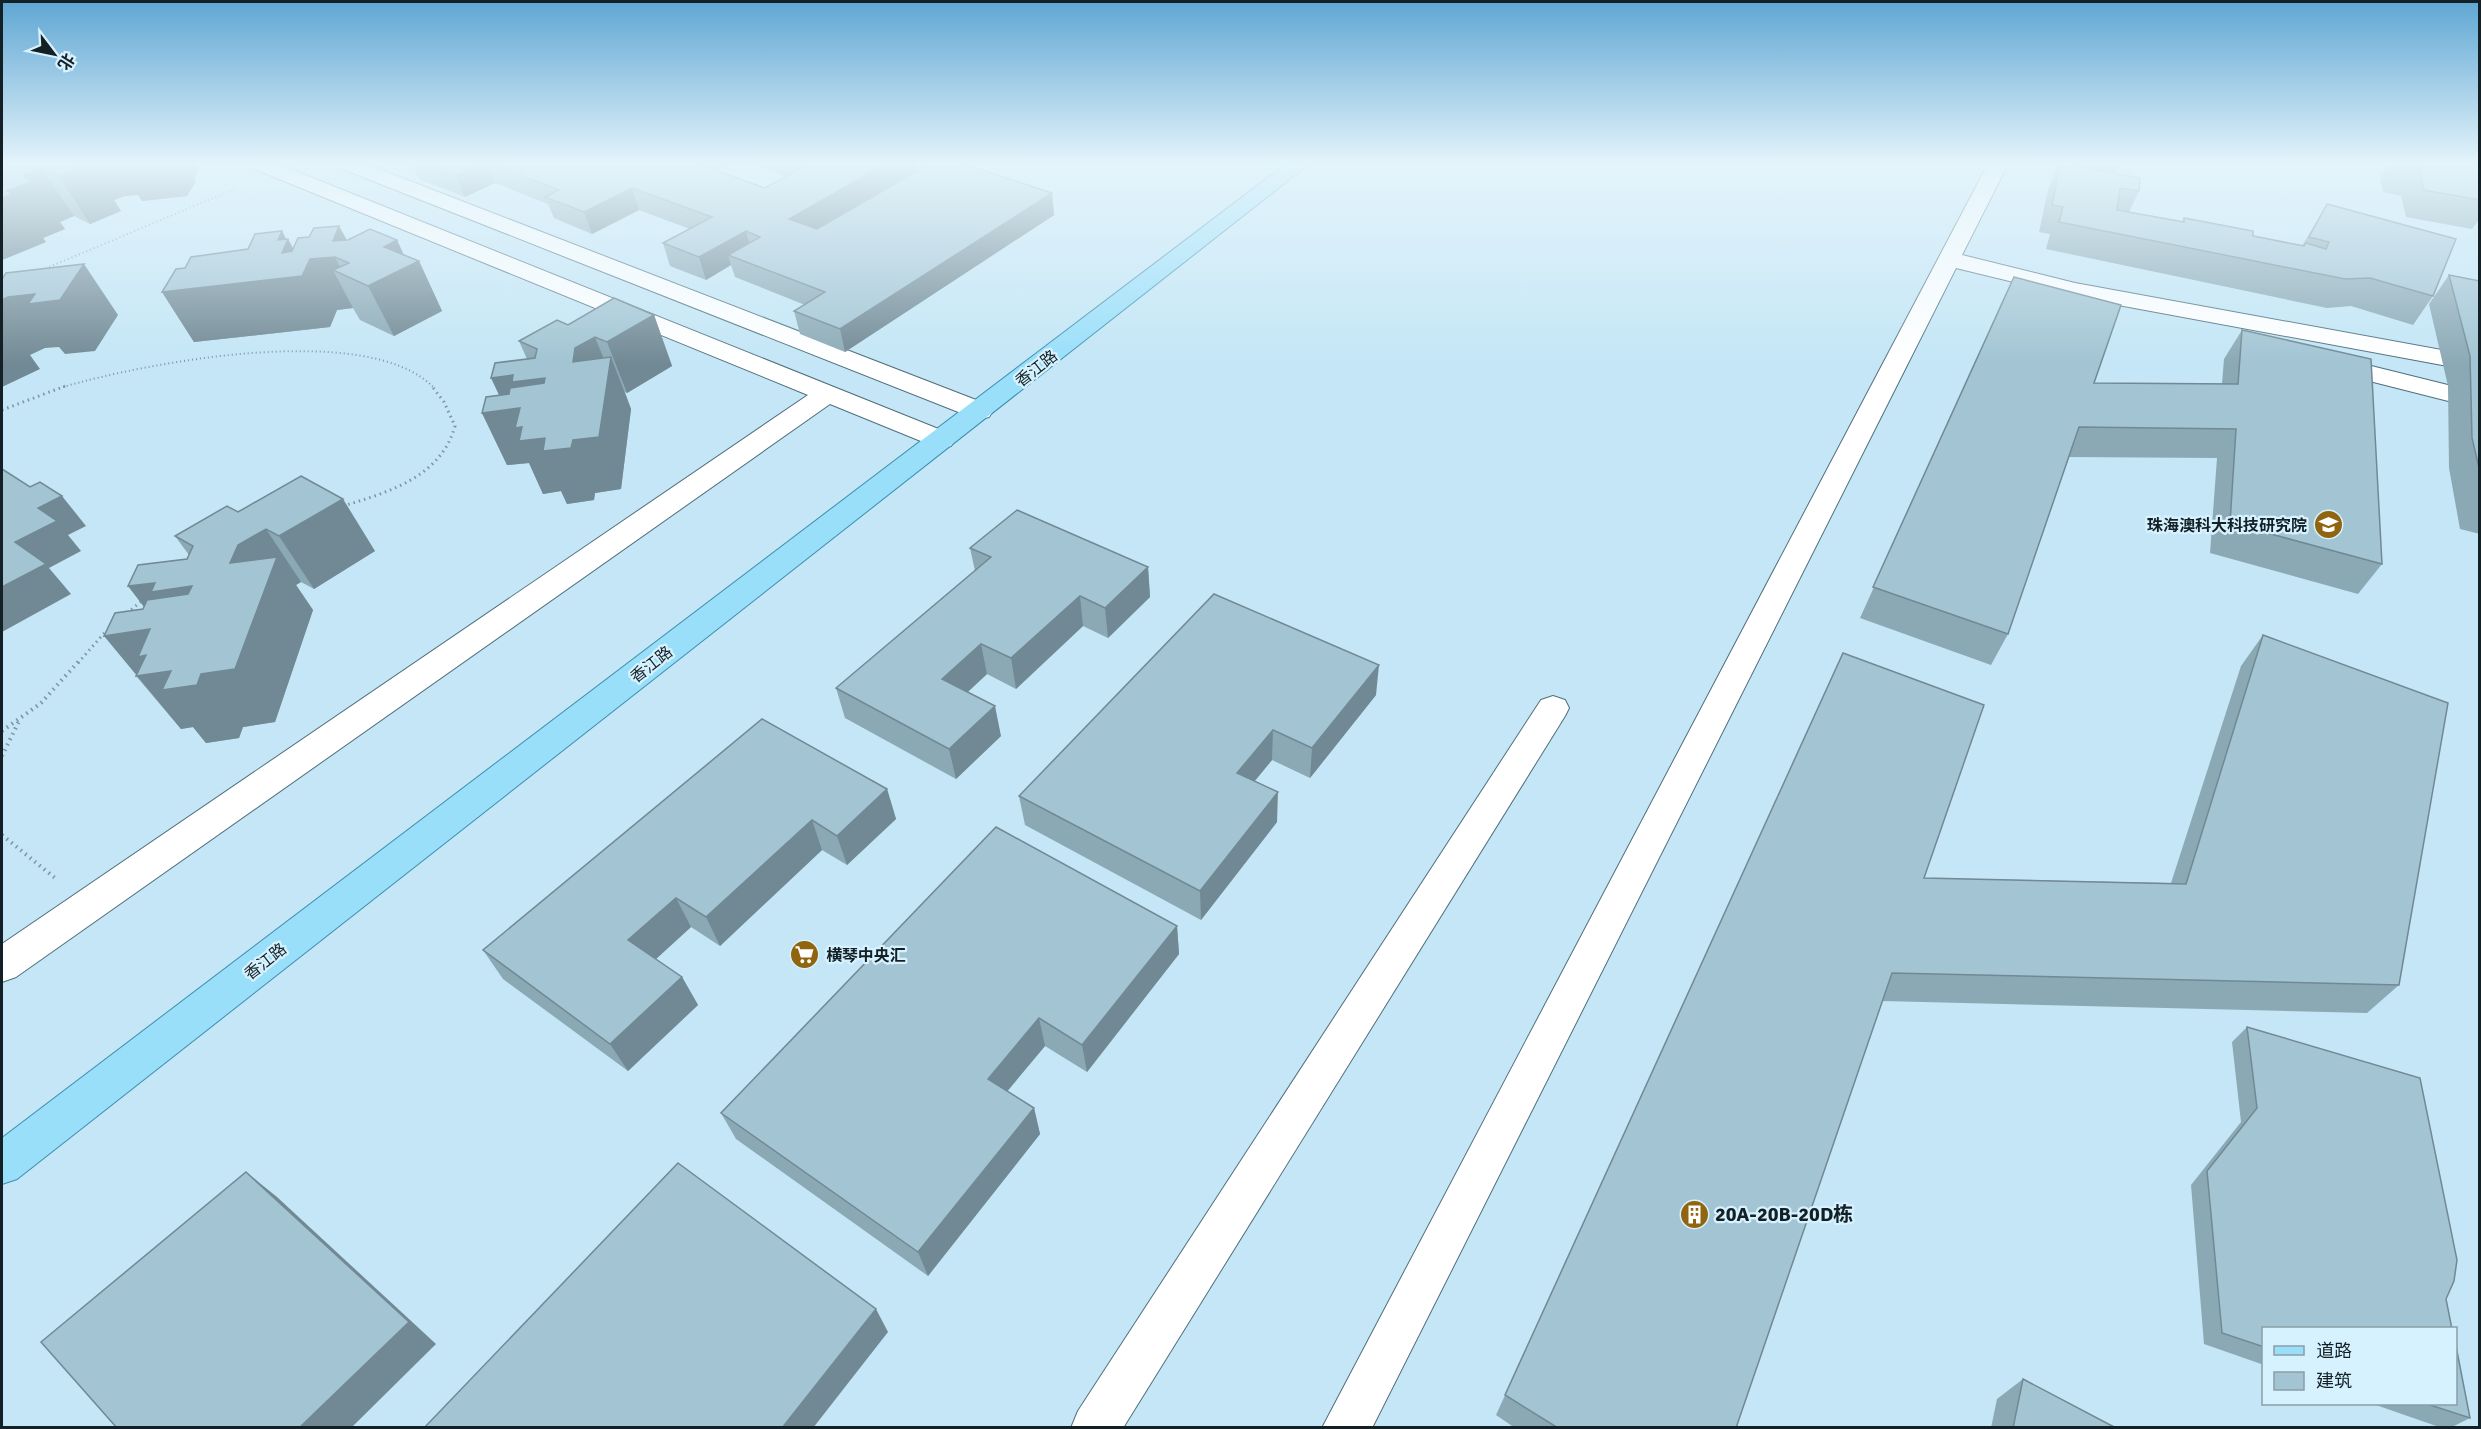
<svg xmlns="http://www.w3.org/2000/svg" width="2481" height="1429" viewBox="0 0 2481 1429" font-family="Signika,'Noto Sans SC',sans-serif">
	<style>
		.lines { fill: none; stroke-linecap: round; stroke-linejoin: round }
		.minor-casing { stroke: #506f7c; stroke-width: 2 }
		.major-casing { stroke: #3e8ead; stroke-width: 2 }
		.path-far2 { stroke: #7d96a2; stroke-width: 2; stroke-dasharray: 1 3; stroke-linecap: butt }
		.path-far1 { stroke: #7d96a2; stroke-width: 3; stroke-dasharray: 1.5 4; stroke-linecap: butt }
		.path { stroke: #7d96a2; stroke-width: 4; stroke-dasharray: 1.5 4.5; stroke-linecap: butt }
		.minor { fill: #fff; fill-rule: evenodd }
		.major { fill: #99dffa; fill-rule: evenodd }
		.wall { fill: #8ba9b5 }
		.shaded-wall { fill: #718994 }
		.building { fill: #a2c4d3; stroke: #718994; stroke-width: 1.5 }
		.labels { text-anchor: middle; stroke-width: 4.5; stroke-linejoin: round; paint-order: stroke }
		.street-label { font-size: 16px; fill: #132025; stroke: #d7f2ff }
		.poi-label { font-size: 16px; font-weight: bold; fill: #132025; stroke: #d7f2ff; text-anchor: end }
		.near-poi-label { font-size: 20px; font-weight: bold; fill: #132025; stroke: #d7f2ff; text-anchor: start }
	</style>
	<rect width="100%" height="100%" fill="#c4e6f6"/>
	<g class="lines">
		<defs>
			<g id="minor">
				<polygon points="249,164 278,164 951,434 955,440 951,446 942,448 933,446 830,404 16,977 2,982 2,944 808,395 252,168"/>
				<polygon points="337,164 366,164 989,405 993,411 989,417 980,419 971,417 340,168"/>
				<polygon points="1988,164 2008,164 1962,255 2075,283 2480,357 2480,372 2075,297 1956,268 1372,1428 1322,1428"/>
				<polygon points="2327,355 2480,393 2480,409 2318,368 2314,363 2318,358"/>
				<polygon points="1553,696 1565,700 1569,708 1565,716 1123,1428 1071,1428 1078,1411 1541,700"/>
			</g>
			<polygon id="major" points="1286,164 1309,164 17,1179 2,1184 2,1138"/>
		</defs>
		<use href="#minor" class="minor-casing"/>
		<use href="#major" class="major-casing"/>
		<g class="path-far2">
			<polyline points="42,270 237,188"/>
			<path d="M63,387C145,363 367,320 433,387"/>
		</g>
		<g class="path-far1">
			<polyline points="2,410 68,385"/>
			<path d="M343,506C389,492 441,477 455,426L444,402L431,385"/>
			<polyline points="127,613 144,599"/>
			<polyline points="78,663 107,630"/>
		</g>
		<g class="path">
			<polyline points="2,731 41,703 79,661"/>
			<polyline points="2,756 20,719"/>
			<polyline points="2,835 55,878"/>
		</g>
		<use href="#minor" class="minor"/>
		<use href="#major" class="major"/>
	</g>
	<g class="wall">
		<polygon points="2,164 199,170 194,177 196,181 187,196 142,201 138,195 125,196 114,200 121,211 90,224 74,216 60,222 65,229 43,238 46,242 2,260"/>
		<polygon points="412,164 728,164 716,171 765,188 786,176 752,164 915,164 916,171 816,228 1052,193 1054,215 845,352 800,334 794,311 805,305 735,277 731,265 706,280 670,266 663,243 690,229 639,210 592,234 554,218 548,204 495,183 465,197 419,179"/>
		<polygon points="2057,164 2121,164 2116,174 2139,191 2129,212 2182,222 2184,218 2253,236 2302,246 2327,204 2433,296 2413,325 2351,306 2327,308 2046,249 2050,234 2039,232 2048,190 2058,166 2056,166"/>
		<polygon points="2389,164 2480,164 2480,218 2472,229 2406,217 2401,196 2383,192 2380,179"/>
		<polygon points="339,226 347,240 397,240 403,255 419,261 442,311 394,336 360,320 353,308 337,310 330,327 194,342 162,292 185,268 248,249 282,231 286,239 288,239 293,249 309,237"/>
		<polygon points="2449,275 2480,281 2480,534 2460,529 2449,468 2448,386 2429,304"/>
		<polygon points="2014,277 2094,383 2222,384 2224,359 2242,330 2382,564 2358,594 2210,553 2217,458 2069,457 2008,634 1991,665 1860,618"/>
		<polygon points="654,315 672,366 627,393 625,392 631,409 621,489 595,493 594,500 567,504 561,491 543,494 529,463 507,465 482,413 499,395 527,359 519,341 568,325"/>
		<polygon points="238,512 375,551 314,589 301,582 296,585 313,610 275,722 243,727 239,738 206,743 193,727 181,729 136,676 144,607 128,586 187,559 189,555 175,536"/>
		<polygon points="970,548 1148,567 1150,597 1108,638 1083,626 1016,689 987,674 968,692 1001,736 956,779 845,718 836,688 975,571"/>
		<polygon points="2263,635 2399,985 2367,1013 1882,1001 1736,1428 1515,1428 1496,1415 1843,653 1924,878 2171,883 2241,666"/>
		<polygon points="1376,695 1310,778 1272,760 1255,781 1277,822 1201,920 1025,825 1019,796"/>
		<polygon points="887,789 896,819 847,865 822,850 720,946 691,927 656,959 682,977 698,1005 628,1071 503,979 483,950"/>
		<polygon points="1177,926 1179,954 1087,1072 1045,1046 1007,1091 1034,1108 1040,1134 928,1276 736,1139 721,1113"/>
		<polygon points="2247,1027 2446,1299 2264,1329 2264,1365 2204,1344 2191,1185 2241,1122 2232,1042"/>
		<polygon points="2023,1379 2116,1428 1991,1428 1997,1399"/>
		<polygon points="2373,1404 2456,1404 2470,1418 2450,1428 2442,1428"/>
	</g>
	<g class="shaded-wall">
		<polygon points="80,164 195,164 199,170 194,177 196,181 187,196 142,201 138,195 125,196 114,200 121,211 90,224 59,176"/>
		<polygon points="481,164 487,164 495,183 465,197 456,176"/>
		<polygon points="688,164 728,164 694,182"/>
		<polygon points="886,164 915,164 916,171 795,241 789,219"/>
		<polygon points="42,168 74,216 60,222 65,229 43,238 46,242 2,260 2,198 7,191 22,176"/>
		<polygon points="632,188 639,210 592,234 584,212"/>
		<polygon points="1052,193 1054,215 845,352 840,329"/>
		<polygon points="339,226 365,275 349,263 333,241"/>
		<polygon points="282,231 287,241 288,239 305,270 310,259 335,257 344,275 333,270 353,308 337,310 330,327 194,342 162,292 282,253 278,240"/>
		<polygon points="746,231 752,253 728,255 731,265 706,280 699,257"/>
		<polygon points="397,240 409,266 419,261 442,311 394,336 368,286 384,247"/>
		<polygon points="84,264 118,315 95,351 65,354 59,347 45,348 30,355 40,369 2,387 2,300"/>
		<polygon points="654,315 672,366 627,393 607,342"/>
		<polygon points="595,337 609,372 611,357 631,409 621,489 595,493 594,500 567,504 561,491 543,494 529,463 507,465 482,413 506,410 491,378 513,375 545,378 545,438 573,440 573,362 575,348"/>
		<polygon points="62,496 86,526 68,535 81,551 49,568 71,594 2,632 2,587 15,542 38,508"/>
		<polygon points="343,499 375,551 314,589 279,536"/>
		<polygon points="266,529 301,582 296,585 313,610 275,722 243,727 239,738 206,743 193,727 181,729 104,636 150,629 230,563 238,545"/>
		<polygon points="1148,567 1150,597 1108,638 1105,608"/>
		<polygon points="155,583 192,586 170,640 128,586"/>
		<polygon points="1080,596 1083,626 1016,689 1011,658"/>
		<polygon points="981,644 987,674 949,709 942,679"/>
		<polygon points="1379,665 1376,695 1310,778 1312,748"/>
		<polygon points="995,706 1001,736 956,779 949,749"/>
		<polygon points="1273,730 1272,760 1237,802 1237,773"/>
		<polygon points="887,789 896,819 847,865 837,836"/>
		<polygon points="1278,792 1277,822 1201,920 1200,891"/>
		<polygon points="812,820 822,850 720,946 706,917"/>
		<polygon points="676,898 691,927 645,969 628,940"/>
		<polygon points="1177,926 1179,954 1087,1072 1082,1045"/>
		<polygon points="682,977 698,1005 628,1071 610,1044"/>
		<polygon points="1039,1018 1045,1046 995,1106 988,1079"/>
		<polygon points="1034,1108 1040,1134 928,1276 918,1252"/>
		<polygon points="246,1172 277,1197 436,1344 351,1428 299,1428"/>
		<polygon points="876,1309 888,1332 813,1428 782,1428"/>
	</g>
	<g class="building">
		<polygon points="2,164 88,164 59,176 42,168 22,176 33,181 7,191 12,194 2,198"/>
		<polygon points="427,164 481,164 456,176"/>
		<polygon points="492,164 698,164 765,188 808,164 886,164 789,219 817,229 929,164 963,164 1052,193 840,329 794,311 825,292 728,255 760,237 746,231 699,257 663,243 712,217 632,188 584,212 545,197 559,190"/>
		<polygon points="2060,164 2067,164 2140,178 2139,191 2120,188 2117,210 2184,222 2184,218 2253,231 2253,236 2304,246 2306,243 2326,249 2329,242 2309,237 2327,204 2456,239 2433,296 2370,278 2345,279 2059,222 2063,207 2052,205"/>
		<polygon points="2400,164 2480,164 2480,200 2424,190 2419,168"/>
		<polygon points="339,226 333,241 348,240 370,229 397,240 384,247 419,261 368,286 333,270 349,263 335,257 310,259 302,276 162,292 176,269 185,268 191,257 248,249 255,234 282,231 278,240 288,239 282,253 292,251 298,238 309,237 314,228"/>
		<polygon points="84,264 60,300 28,304 35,294 8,297 2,300 2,279 6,273"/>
		<polygon points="2449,275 2480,281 2480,472 2472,438 2470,356"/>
		<polygon points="2014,277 2121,305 2094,383 2238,384 2242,330 2371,359 2382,564 2230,523 2236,429 2079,427 2008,634 1873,587"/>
		<polygon points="614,298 654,315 607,342 595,337 575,348 573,362 611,357 599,437 573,440 571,448 543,451 545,438 519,441 522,427 515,428 520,408 482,413 486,397 509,394 510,388 544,383 545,378 512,382 513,375 491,378 495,363 535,358 537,349 519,341 557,320 568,325"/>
		<polygon points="2,469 30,487 40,482 62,496 38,508 57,521 15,542 46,564 2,587"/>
		<polygon points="301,476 343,499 279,536 266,529 238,545 230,563 277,557 235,669 201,674 197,685 162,690 171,671 136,676 146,655 138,657 150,629 104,636 115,613 143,609 147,600 188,594 192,586 151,592 155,583 128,586 138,565 187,559 193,546 175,536 227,506 238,512"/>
		<polygon points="1017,510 1148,567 1105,608 1080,596 1011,658 981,644 942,679 995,706 949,749 836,688 991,557 970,548"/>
		<polygon points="1214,594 1379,665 1312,748 1273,730 1237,773 1278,792 1200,891 1019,796"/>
		<polygon points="2263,635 2448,703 2399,985 1892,973 1736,1428 1558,1428 1505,1395 1843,653 1984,705 1924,878 2186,884"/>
		<polygon points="762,719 887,789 837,836 812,820 706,917 676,898 628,940 682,977 610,1044 483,950"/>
		<polygon points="996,827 1177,926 1082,1045 1039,1018 988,1079 1034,1108 918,1252 721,1113"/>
		<polygon points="2247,1027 2420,1078 2457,1260 2454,1281 2446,1299 2452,1329 2264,1329 2264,1347 2222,1333 2207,1171 2257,1108"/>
		<polygon points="678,1163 876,1309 782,1428 424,1428"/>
		<polygon points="246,1172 409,1322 299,1428 117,1428 41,1342"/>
		<polygon points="2456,1346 2470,1418 2427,1404 2456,1404"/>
		<polygon points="2023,1379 2116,1428 2013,1428"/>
	</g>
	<linearGradient id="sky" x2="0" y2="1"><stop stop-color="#5fa6d3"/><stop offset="0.45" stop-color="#e4f4fb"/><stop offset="1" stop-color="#e4f4fb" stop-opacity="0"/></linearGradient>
	<rect width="2481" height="364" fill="url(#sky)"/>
	<defs>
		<symbol id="university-disc" viewBox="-11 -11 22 22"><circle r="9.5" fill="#91650f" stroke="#d7f2ff"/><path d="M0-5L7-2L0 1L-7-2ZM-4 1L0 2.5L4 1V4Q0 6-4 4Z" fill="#fff"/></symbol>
		<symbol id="supermarket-disc" viewBox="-11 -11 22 22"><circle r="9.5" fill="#91650f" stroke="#d7f2ff"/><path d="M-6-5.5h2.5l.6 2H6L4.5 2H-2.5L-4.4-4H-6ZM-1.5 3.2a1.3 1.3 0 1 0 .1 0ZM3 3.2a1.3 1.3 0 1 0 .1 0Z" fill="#fff"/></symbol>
		<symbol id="building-disc" viewBox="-11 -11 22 22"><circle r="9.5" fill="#91650f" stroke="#d7f2ff"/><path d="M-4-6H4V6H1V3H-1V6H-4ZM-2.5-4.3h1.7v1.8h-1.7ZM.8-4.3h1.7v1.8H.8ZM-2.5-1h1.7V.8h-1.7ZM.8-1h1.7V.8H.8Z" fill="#fff"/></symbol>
	</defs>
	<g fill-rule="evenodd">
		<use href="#university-disc" x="2312" y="508" width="33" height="33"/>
		<use href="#supermarket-disc" x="788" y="938" width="33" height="33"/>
		<use href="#building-disc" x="1678" y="1198" width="33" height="33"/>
	</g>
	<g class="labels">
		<g class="street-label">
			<text transform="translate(1036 368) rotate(-38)" y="6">香江路</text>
			<text transform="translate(651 664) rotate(-38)" y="6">香江路</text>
			<text transform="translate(265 961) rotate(-38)" y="6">香江路</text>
		</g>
		<g class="poi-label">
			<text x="2307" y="531">珠海澳科大科技研究院</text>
			<text x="826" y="961" text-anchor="start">横琴中央汇</text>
		</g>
		<g class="near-poi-label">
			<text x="1715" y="1221">20A-20B-20D栋</text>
		</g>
	</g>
	<rect width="2481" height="1429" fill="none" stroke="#132025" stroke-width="6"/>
	<rect x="2262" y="1327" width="195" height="78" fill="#d7f2ff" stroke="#899ea8" stroke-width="1.5"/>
	<rect x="2274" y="1346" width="30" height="9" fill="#99dffa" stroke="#899ea8" stroke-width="1.5"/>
	<text x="2316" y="1357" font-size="18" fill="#132025">道路</text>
	<rect x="2274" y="1372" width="30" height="18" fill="#a2c4d3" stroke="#899ea8" stroke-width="1.5"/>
	<text x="2316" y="1387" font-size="18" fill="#132025">建筑</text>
	<g transform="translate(54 54) rotate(122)" stroke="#d7f2ff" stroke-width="4.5" paint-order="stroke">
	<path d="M0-4.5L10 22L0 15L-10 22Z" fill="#132025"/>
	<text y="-9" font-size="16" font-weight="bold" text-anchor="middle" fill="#132025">北</text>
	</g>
</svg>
